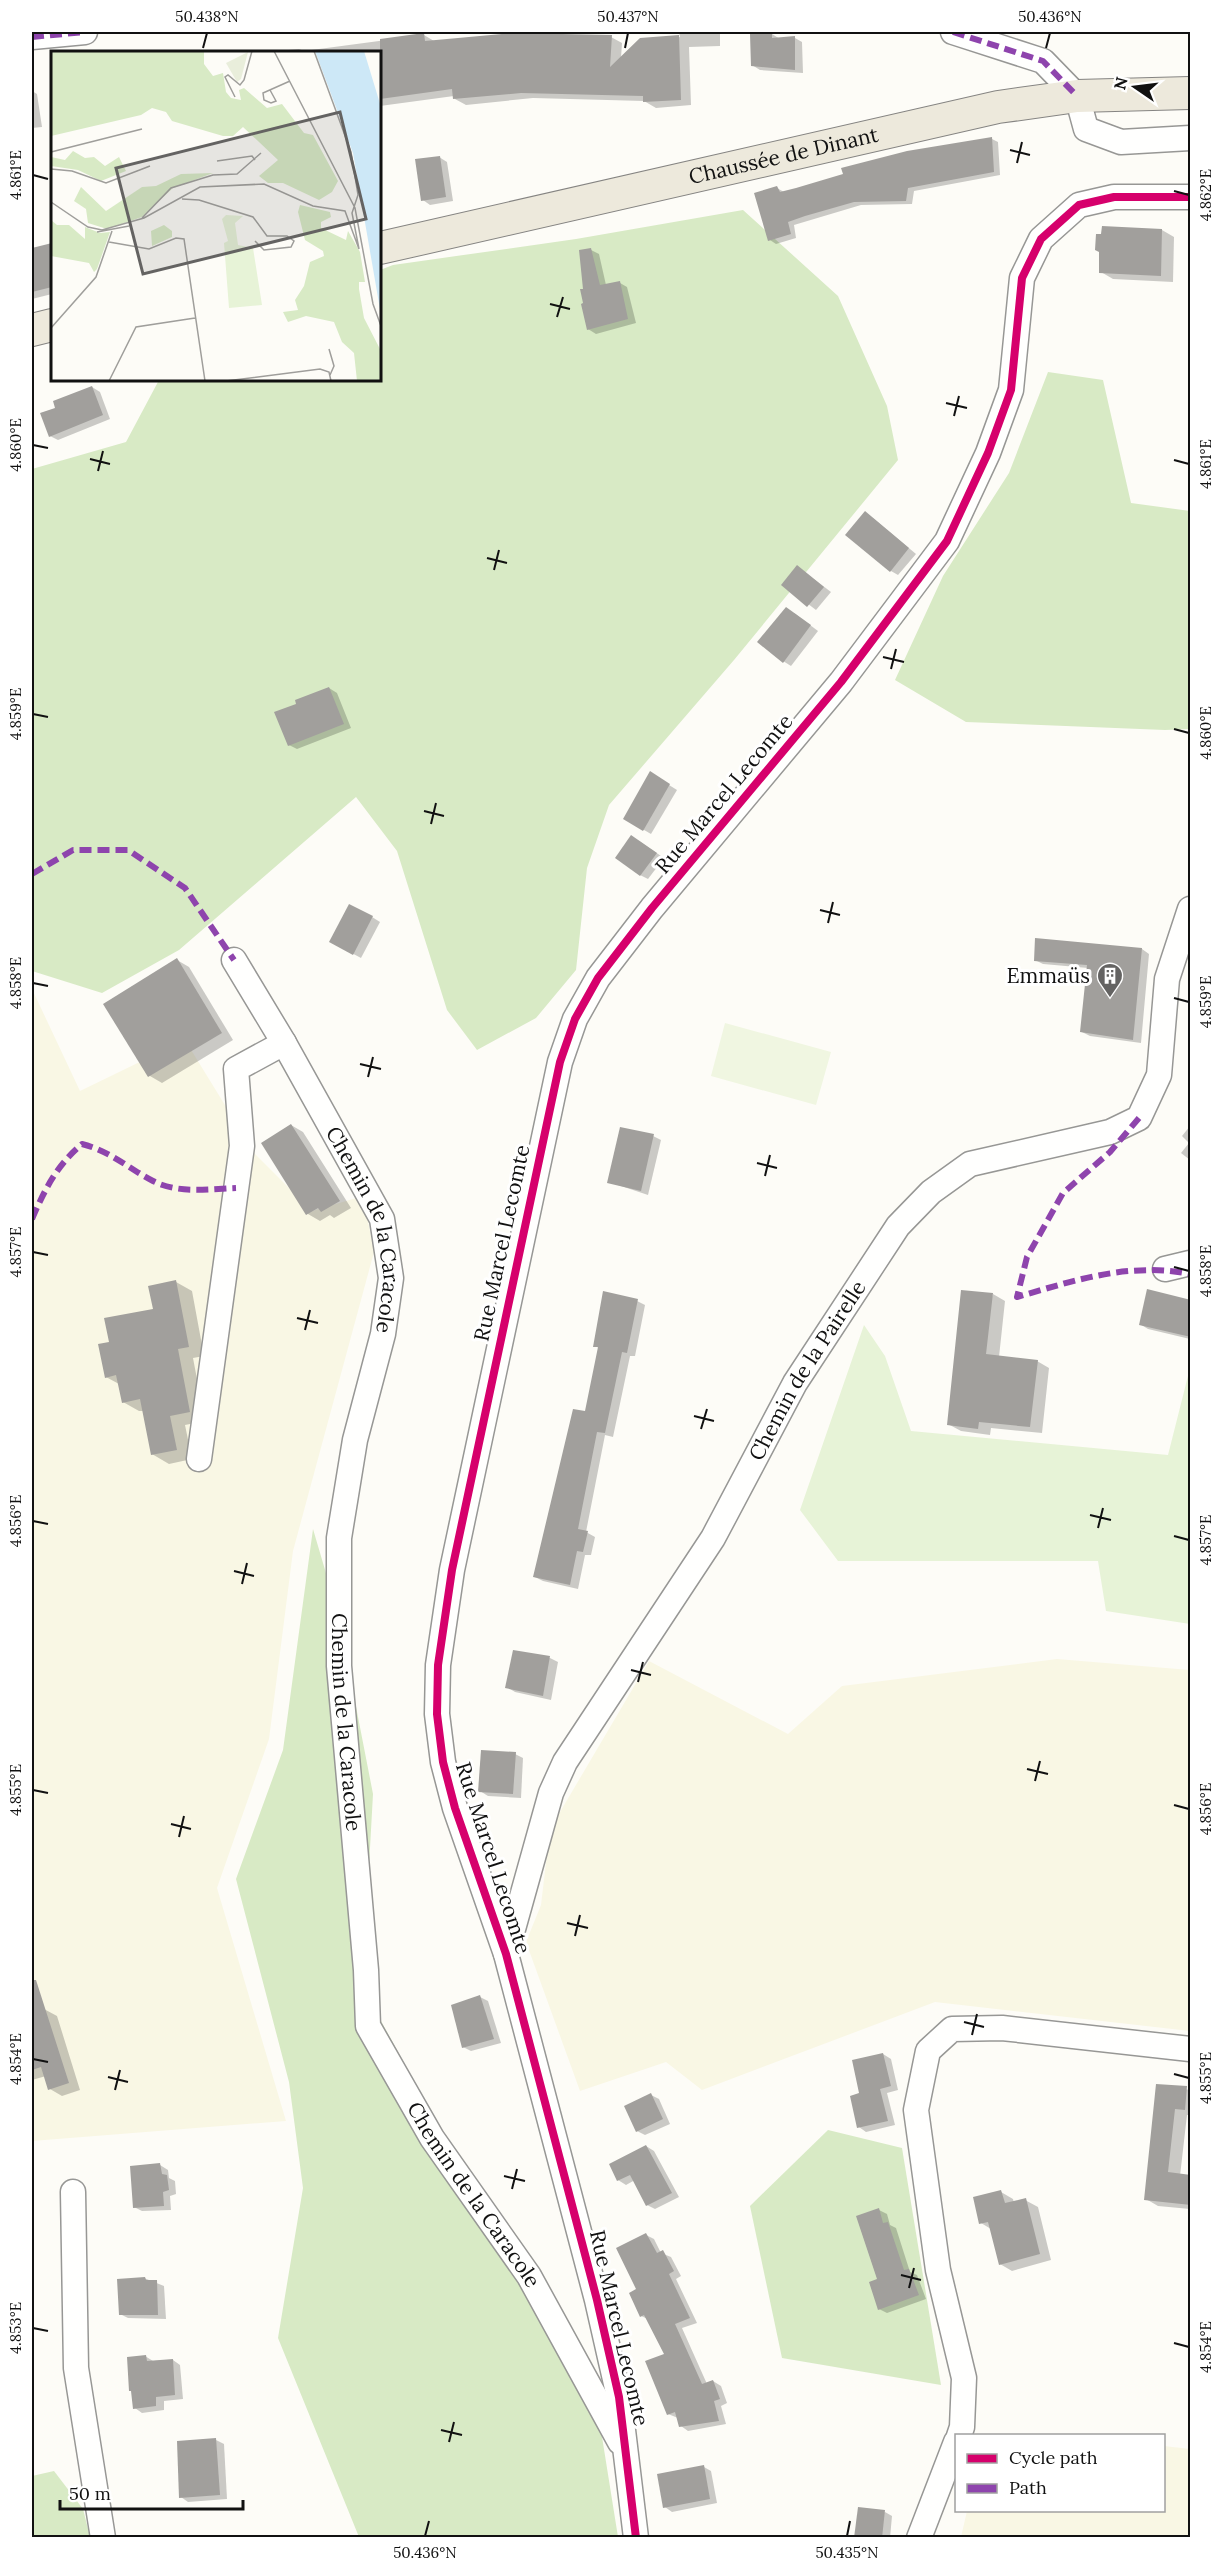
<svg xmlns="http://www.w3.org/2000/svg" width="1222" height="2569" viewBox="0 0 1222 2569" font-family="Lora,serif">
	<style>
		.farmland { fill: #f9f7e4 }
		.green { fill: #e7f3d7 }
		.forest { fill: #d8eac5 }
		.pitch { fill: #f0f6e1 }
		.shadow { fill: #0003 }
		.building { fill: #a19f9c }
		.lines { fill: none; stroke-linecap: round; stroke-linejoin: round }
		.minor-casing { stroke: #979795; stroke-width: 27 }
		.major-casing { stroke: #858482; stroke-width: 34 }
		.minor { stroke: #fffffe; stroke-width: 24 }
		.major { stroke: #ede9dc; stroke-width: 32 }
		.quiet { stroke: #8e44ad; stroke-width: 6; stroke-dasharray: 12 6; stroke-linecap: butt }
		.cycleway-casing { stroke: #fff; stroke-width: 11 }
		.cycleway { stroke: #d6006c; stroke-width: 8 }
		.ticks { fill: none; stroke: #111; stroke-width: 2 }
		.labels { text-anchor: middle; stroke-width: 6; stroke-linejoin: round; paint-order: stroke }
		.street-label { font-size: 21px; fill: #111; stroke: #fff }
		.poi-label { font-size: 21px; fill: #111; stroke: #fff; text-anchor: end }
		.inset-road { fill: none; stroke: #9f9e9b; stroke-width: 1.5 }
		.view { fill: #646362; fill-opacity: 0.15; stroke: #646362; stroke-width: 3 }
		.inset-edge { fill: none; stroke: #111; stroke-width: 3 }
		.neatline { fill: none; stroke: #111; stroke-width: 2 }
		.ticks-label { font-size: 15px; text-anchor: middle; fill: #111 }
	</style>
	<rect width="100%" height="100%" fill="#fdfcf7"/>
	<g class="farmland">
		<polygon points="32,989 80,1091 185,1040 255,1154 312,1211 363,1196 374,1252 293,1551 269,1739 217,1888 286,2121 32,2141"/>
		<polygon points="1057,1659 1190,1670 1190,2031 935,2002 702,2090 666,2062 580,2091 526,1942 541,1905 550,1829 649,1661 788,1734 842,1686"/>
		<polygon points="1164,2446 1190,2449 1190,2537 961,2537 967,2511 1164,2510"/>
	</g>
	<polygon class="green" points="864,1325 885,1356 911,1431 1168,1455 1190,1368 1190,1624 1106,1611 1098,1561 838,1561 800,1510"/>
	<g class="forest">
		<polygon points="743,210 838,296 887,406 898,460 734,660 609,805 587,868 576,970 536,1018 477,1050 447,1010 397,851 356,797 179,950 102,993 32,971 32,469 126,442 159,380 380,380 380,270 393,265 576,239"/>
		<polygon points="1048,372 1103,380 1131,503 1190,511 1190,729 1165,730 966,722 895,680 943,576 1009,473"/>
		<polygon points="313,1529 338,1614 373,1794 368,1884 375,2010 599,2418 618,2537 359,2537 278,2338 303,2188 289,2082 236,1879 283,1750"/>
		<polygon points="828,2130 902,2148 941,2385 782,2358 750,2206"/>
		<polygon points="54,2471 83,2509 90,2537 32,2537 32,2476"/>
	</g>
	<polygon class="pitch" points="725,1023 831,1052 816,1105 711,1076"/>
	<g class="shadow">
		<polygon points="679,32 720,32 720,46 689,47 691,105 656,108 644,101 533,98 466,105 455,99 454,96 380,106 380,52 267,52 299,49 304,51 424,35 434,41 611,37 622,43 621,58 641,39 680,37"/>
		<polygon points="772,34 780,39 795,38 802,42 803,73 760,70 752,65"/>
		<polygon points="32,91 37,94 42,127 32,128"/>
		<polygon points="992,139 998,142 1000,175 914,191 912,204 861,205 794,225 796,238 776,244 770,240 777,188 784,192"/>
		<polygon points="439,157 447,162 453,201 430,205 423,200"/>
		<polygon points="1103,227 1162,230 1174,237 1173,282 1113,279 1101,272"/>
		<polygon points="52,244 52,294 32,299 32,249"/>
		<polygon points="591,250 599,254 606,285 620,283 627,287 636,323 596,334 588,329 585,290"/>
		<polygon points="92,387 100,392 110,419 58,440 50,436 57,408"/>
		<polygon points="873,518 916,554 898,575 891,571"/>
		<polygon points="798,567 831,592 816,610 783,585"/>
		<polygon points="794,613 818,631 791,666 783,661"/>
		<polygon points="329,688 337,693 351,728 297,749 289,745 298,705"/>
		<polygon points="650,773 677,790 651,834 625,819"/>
		<polygon points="639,841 664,858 648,879 640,875"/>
		<polygon points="372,917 380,922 361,958 331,942"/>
		<polygon points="1142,949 1149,954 1141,1043 1090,1036 1082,1032 1088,968 1043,964 1035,960"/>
		<polygon points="177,960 189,967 233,1040 162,1083 150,1076 105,1004"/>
		<polygon points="291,1125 303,1132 351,1208 334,1218 330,1215 320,1221 308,1214 263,1143"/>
		<polygon points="1190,1126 1190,1160 1181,1153 1189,1143 1182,1136"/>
		<polygon points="653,1136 661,1140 648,1195 609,1182"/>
		<polygon points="176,1282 192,1291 204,1356 193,1358 205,1421 185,1425 192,1459 169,1464 152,1454 144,1411 139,1411 123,1402 119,1384 106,1377 111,1343 155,1310"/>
		<polygon points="993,1294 1005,1301 999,1357 1037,1361 1049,1368 1042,1433 991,1428 990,1435 961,1431 948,1424"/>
		<polygon points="637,1301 645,1305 635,1356 630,1356 613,1437 605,1435 586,1532 595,1537 591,1555 585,1555 578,1589 543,1581 535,1577 586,1413 599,1348 595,1346"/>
		<polygon points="1190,1301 1190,1339 1148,1329 1140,1324"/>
		<polygon points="514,1652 550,1658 558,1662 551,1700 515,1692 507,1687"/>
		<polygon points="515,1754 523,1758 521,1798 488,1796 480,1791"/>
		<polygon points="32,1986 39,2011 44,2009 57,2016 80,2090 62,2096 50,2089 46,2076 32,2080"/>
		<polygon points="480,1997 488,2001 501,2043 471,2051 463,2047"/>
		<polygon points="883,2054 891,2059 898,2090 887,2093 895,2125 866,2132 859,2127 861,2094"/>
		<polygon points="1157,2085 1190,2090 1190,2115 1187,2115 1180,2176 1190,2177 1190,2209 1158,2206 1146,2199"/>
		<polygon points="651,2095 659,2099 670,2124 645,2135 637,2131"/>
		<polygon points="646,2146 654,2151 679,2197 655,2209 647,2205 635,2180 626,2185 618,2180"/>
		<polygon points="160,2165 168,2170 169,2178 175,2181 176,2194 170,2196 171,2210 142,2211 134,2207"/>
		<polygon points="1001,2192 1013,2199 1014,2203 1025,2200 1038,2207 1051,2260 1012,2271 1000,2264 991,2229 981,2223"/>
		<polygon points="879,2210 887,2214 890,2225 896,2228 910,2272 917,2275 926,2299 887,2313 879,2309"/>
		<polygon points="646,2235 654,2239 661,2253 671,2257 681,2276 676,2279 697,2323 682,2328 707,2384 713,2381 721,2386 727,2403 721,2406 726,2424 688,2431 681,2426 678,2418 668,2414 666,2355 648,2319 641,2316 638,2290"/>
		<polygon points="144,2278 164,2286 166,2319 128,2318 120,2314"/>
		<polygon points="145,2356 153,2361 173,2360 180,2365 183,2399 164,2401 164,2410 142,2413 135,2408"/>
		<polygon points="32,2401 34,2428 32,2428"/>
		<polygon points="216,2440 224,2444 227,2499 188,2502 181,2497 178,2443"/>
		<polygon points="704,2467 711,2471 717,2503 672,2512 665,2507"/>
		<polygon points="885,2512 892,2516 890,2538 856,2538"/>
	</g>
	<g class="building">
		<polygon points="424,33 425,41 513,33 612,35 610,67 640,38 679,35 681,100 643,102 643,96 521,93 453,99 452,89 380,99 380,39"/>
		<polygon points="772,33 772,38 795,36 795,70 751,66 750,34"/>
		<polygon points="992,137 994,172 908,188 906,201 854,202 805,216 788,222 791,234 768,241 754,193 777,186 780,192 796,188 843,174 841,168 907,151"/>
		<polygon points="440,156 446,197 421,201 415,159"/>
		<polygon points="1102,226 1162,229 1161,276 1099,273 1099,252 1095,250 1096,234 1101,234"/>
		<polygon points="52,243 52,287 32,292 32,248"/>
		<polygon points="591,248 600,285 620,281 628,319 587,330 581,304 583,303 580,289 583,289 579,250"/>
		<polygon points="92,386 103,415 49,437 40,413 55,408 53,401"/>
		<polygon points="865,511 909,548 890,572 845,535"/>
		<polygon points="797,565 824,587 807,607 781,585"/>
		<polygon points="786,607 811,625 783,663 757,642"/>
		<polygon points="329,687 344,724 288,746 274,712 296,704 295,700"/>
		<polygon points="650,771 670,784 643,831 623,819"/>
		<polygon points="631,835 657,853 640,876 615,858"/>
		<polygon points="349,904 373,916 353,955 329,942"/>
		<polygon points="1035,938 1142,948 1133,1040 1080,1032 1087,965 1034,961"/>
		<polygon points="177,958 222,1033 148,1077 103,1004"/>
		<polygon points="291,1124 340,1201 321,1212 318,1208 306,1215 261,1143"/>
		<polygon points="620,1127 654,1134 641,1191 607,1183"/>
		<polygon points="176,1280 189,1347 178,1349 190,1412 170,1416 177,1450 151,1455 140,1399 122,1403 116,1375 105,1378 98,1344 109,1342 104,1318 153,1309 148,1286"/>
		<polygon points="1147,1289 1191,1300 1191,1337 1139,1325"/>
		<polygon points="961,1290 993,1293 986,1354 1038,1360 1030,1427 979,1422 978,1429 947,1425"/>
		<polygon points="603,1291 638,1299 627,1353 622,1352 605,1433 597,1432 578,1529 588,1531 583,1552 577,1551 570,1585 533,1577 573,1409 585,1411 598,1347 593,1347"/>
		<polygon points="513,1650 550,1656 543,1696 505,1688"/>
		<polygon points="481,1750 516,1752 513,1794 478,1792"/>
		<polygon points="32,1980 36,1980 69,2083 48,2090 41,2067 32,2070"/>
		<polygon points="480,1995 494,2039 462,2048 451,2005"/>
		<polygon points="883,2053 891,2086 880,2089 888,2121 857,2128 850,2096 859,2093 852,2060"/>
		<polygon points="1156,2084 1187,2086 1185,2110 1175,2109 1168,2172 1191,2175 1191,2205 1144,2200"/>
		<polygon points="651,2093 663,2119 636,2132 624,2106"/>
		<polygon points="646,2145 672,2193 646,2206 630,2175 617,2181 609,2164"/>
		<polygon points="160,2163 162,2174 167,2175 169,2190 163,2192 164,2206 133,2208 130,2166"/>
		<polygon points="1001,2190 1005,2203 1026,2198 1040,2254 999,2265 988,2222 979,2224 973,2197"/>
		<polygon points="879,2208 883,2223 888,2222 904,2270 909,2269 919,2295 878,2310 869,2282 877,2279 856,2216"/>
		<polygon points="646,2233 657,2253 663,2250 674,2271 669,2274 690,2318 675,2324 702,2384 713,2380 720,2399 714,2401 719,2421 679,2427 675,2412 667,2415 645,2361 664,2354 644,2315 640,2317 629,2293 636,2289 616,2248"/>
		<polygon points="145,2277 146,2280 157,2280 158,2315 119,2315 117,2279"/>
		<polygon points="146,2355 147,2361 173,2359 175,2395 156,2397 156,2406 133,2409 131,2391 129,2391 127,2357"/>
		<polygon points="216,2438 220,2495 179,2498 177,2441"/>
		<polygon points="704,2465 710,2499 663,2508 657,2474"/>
		<polygon points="858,2507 885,2510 882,2538 854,2538"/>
	</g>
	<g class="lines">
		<defs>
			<g id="minor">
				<polyline points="953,32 1043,61 1077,96 1086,129 1121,142 1190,138"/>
				<polyline points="32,37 85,32"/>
				<path id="s1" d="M234,960L284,1043L382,1219L391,1278L383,1334L355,1440L339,1538V1666L366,1970L368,2026L432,2138L529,2276L620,2442"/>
				<polyline points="1165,1269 1190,1263"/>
				<polyline points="199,1459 242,1146 236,1069 284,1043"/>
				<path id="s2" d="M506,1954L551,1793L565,1762L713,1538L795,1383L898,1226L931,1192L970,1164L1110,1132L1139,1118L1159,1075L1167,979L1190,909"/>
				<polyline points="73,2192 76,2368 103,2538"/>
				<polyline points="959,2436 962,2427 964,2378 938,2270 916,2110 928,2051 952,2029 1002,2028 1190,2049"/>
				<polyline points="636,2538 619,2397 597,2300 506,1954 455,1808 443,1762 437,1714 438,1665 452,1570 560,1062 575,1019 598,978 652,908 841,682 947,541 988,453 1011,390 1022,278 1041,239 1079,205 1114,197 1190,197"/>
				<polyline points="919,2538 956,2442"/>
			</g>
			<g id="major">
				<path id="s3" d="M380,248L998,107L1077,96L1190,93"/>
				<polyline points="32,330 52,325"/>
			</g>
		</defs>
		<use href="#minor" class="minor-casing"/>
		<use href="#major" class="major-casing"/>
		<use href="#minor" class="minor"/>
		<use href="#major" class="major"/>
		<g class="quiet">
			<polyline points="953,32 1043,61 1077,96"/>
			<polyline points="32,37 85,32"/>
			<polyline points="32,874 73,850 128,850 185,888 234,960"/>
			<path d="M1139,1118L1110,1152L1063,1193L1027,1257L1017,1297C1076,1280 1129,1262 1190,1274"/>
			<path d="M32,1219C45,1189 57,1165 82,1144C110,1151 128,1168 153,1181C178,1194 209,1189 236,1188"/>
		</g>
		<defs>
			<polyline id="cycleway" points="636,2538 619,2397 597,2300 506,1954 455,1808 443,1762 437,1714 438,1665 452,1570 560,1062 575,1019 598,978 652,908 841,682 947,541 988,453 1011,390 1022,278 1041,239 1079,205 1114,197 1190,197"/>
		</defs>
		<use href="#cycleway" class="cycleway-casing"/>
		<use href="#cycleway" class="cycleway"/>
	</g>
	<path class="ticks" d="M203,48L207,33M625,48L628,33M1046,48L1050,33M1010,150L1030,155M1017,163L1022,142M33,175L48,179M1174,191L1189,195M550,304L570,309M557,317L563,297M946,403L967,408M954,416L959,396M33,445L48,448M90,459L110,464M1174,460L1189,464M98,471L103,451M487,558L507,563M494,570L499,550M883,657L904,662M891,669L896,649M33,714L48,717M1174,729L1189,733M424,811L444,816M431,824L436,803M820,910L840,915M828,923L833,902M33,983L48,986M1174,998L1189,1002M360,1064L381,1069M368,1077L373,1057M757,1163L777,1168M765,1176L770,1155M33,1252L48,1255M1174,1267L1189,1271M297,1318L318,1323M305,1330L310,1310M694,1416L714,1421M701,1429L707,1409M1090,1515L1111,1520M33,1521L48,1524M1098,1528L1103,1508M1174,1536L1189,1540M234,1571L254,1576M242,1584L247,1563M631,1670L651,1675M638,1682L643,1662M1027,1769L1048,1774M1035,1781L1040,1761M33,1790L48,1793M1174,1805L1189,1809M171,1824L191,1829M179,1837L184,1816M567,1923L588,1928M575,1936L580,1915M964,2022L984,2027M972,2035L977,2014M33,2059L48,2062M1174,2074L1189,2078M108,2077L128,2082M115,2090L120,2070M504,2176L525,2181M512,2189L517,2169M901,2275L921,2280M909,2288L914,2268M33,2328L48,2331M1174,2343L1189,2347M441,2430L462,2435M449,2442L454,2422M425,2536L429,2521M847,2536L850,2521"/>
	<defs>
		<symbol id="building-pin" viewBox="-11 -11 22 30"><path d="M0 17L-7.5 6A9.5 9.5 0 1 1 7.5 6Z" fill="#646362" stroke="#fff"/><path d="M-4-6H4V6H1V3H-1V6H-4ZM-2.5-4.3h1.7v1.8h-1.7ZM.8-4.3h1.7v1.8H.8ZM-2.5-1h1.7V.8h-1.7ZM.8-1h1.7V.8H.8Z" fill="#fff"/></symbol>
	</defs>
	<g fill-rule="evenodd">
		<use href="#building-pin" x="1095" y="961" width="30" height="40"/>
	</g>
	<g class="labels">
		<g class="street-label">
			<text dy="7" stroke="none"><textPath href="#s3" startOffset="414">Chaussée de Dinant</textPath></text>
			<text transform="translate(724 794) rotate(-50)" y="7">Rue Marcel Lecomte</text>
			<text dy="7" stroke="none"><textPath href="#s1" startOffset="304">Chemin de la Caracole</textPath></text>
			<text transform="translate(502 1243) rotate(-78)" y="7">Rue Marcel Lecomte</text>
			<text dy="7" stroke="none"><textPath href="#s2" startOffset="662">Chemin de la Pairelle</textPath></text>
			<text dy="7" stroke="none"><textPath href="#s1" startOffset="808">Chemin de la Caracole</textPath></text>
			<text transform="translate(493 1858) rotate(72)" y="7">Rue Marcel Lecomte</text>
			<text dy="7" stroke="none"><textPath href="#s1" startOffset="1312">Chemin de la Caracole</textPath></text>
			<text transform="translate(619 2328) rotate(77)" y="7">Rue Marcel Lecomte</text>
		</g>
		<g class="poi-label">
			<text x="1090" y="983">Emmaüs</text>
		</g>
	</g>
	<g transform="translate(51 51)">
		<rect width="330" height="330" fill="#fdfcf7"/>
		<path d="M175,164L192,165L184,172L187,194L202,197L211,254L178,257L173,192L177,190L171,168Z" fill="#e7f3d7"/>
		<path d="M0,0H153V13L162,25L172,22L175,41L180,47L190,49L188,39L193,37L216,57L231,53L253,82L262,84L287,130L281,141L268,149L232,132H217L208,125L227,109L192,76L182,85H172L121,70L115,61L101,57L90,64L0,85ZM22,100L34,107L43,106L54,115L68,106L75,120L50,130L27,119L0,115V106L14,109ZM162,122L122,137L91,166L56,178L37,172L35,158L23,150L30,136L55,160L91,136L105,135L130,123ZM249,154L279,161L280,166L270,171V177L295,189L297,180L309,201L314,231H308V238L313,267L330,300V330H306L303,302L291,291L283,271L255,265L237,271L232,261L247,259L244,249L253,235L259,211L273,205L272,200L254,189L247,161ZM0,169L6,174H18L34,188V176L49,182L59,181L46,218L43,221L38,212L0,205ZM113,174L121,180V186L101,195L100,180Z" fill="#d8eac5"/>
		<path d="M197,1L190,28L186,31L175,12Z" fill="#e9eedb"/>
		<path d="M264,0H313L330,56V264L302,102Z" fill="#cde8f7"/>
		<path class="inset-road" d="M223,0L304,157L322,253L330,275M219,39L225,50L220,52L213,49L212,42L239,30M184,46L174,26L177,24L189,34L193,29L201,0M0,101L91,78M166,110L201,105L204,109M0,118L21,120L55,132L99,115M131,148L148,149L202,166L216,185H236L243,190L240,196L213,199L204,190M0,151L37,176L51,179L93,167L149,136L213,133L262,155L294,160L308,198L301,162L307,144L300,101L263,0M91,167L120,137L162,124L186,123L210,102M46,181L78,175M58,191L98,198L125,187L133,188L154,330M0,277L45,226L61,180M278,298L283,315L279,324M58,330L85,276L144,267M175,330L269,318L278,321L280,330"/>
		<path class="view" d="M289,61L315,168L92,223L65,117Z"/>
		<rect width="330" height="330" class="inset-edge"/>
	</g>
	<rect width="1222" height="2569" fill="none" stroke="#ffffff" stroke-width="66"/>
	<rect x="955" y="2434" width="210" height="78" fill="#ffffff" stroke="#a0a0a0" stroke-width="1.5"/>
	<rect x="967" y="2454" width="30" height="9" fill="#d6006c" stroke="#a0a0a0" stroke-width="1.5"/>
	<text x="1009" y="2464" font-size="18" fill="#111111">Cycle path</text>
	<rect x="967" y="2484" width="30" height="9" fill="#8e44ad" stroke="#a0a0a0" stroke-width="1.5"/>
	<text x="1009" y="2494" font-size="18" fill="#111111">Path</text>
	<g transform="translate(1135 87) rotate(284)" stroke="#ffffff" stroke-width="4.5" paint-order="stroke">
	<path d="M0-4.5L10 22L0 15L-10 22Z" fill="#111111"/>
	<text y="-9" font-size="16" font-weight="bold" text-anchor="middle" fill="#111111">N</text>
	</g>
	<path d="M60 2500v9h183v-9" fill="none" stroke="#111111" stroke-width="3"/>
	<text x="69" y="2500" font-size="18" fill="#111111" stroke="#ffffff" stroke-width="4.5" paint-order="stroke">50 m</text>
	<rect x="33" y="33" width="1156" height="2503" class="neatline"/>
	<g class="ticks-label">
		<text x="207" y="22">50.438°N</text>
		<text x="628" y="22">50.437°N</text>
		<text x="1050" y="22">50.436°N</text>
		<text transform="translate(16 175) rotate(-90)" y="5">4.861°E</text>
		<text transform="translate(1206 195) rotate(-90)" y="5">4.862°E</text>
		<text transform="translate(16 445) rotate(-90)" y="5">4.860°E</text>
		<text transform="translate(1206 464) rotate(-90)" y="5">4.861°E</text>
		<text transform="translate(16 714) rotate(-90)" y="5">4.859°E</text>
		<text transform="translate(1206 733) rotate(-90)" y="5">4.860°E</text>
		<text transform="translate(16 983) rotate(-90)" y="5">4.858°E</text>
		<text transform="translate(1206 1002) rotate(-90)" y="5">4.859°E</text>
		<text transform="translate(16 1252) rotate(-90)" y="5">4.857°E</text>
		<text transform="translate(1206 1271) rotate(-90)" y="5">4.858°E</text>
		<text transform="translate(16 1521) rotate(-90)" y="5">4.856°E</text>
		<text transform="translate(1206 1540) rotate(-90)" y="5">4.857°E</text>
		<text transform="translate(16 1790) rotate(-90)" y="5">4.855°E</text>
		<text transform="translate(1206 1809) rotate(-90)" y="5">4.856°E</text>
		<text transform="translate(16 2059) rotate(-90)" y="5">4.854°E</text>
		<text transform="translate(1206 2078) rotate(-90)" y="5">4.855°E</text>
		<text transform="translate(16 2328) rotate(-90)" y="5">4.853°E</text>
		<text transform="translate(1206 2347) rotate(-90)" y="5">4.854°E</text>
		<text x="425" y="2558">50.436°N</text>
		<text x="847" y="2558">50.435°N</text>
	</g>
</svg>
